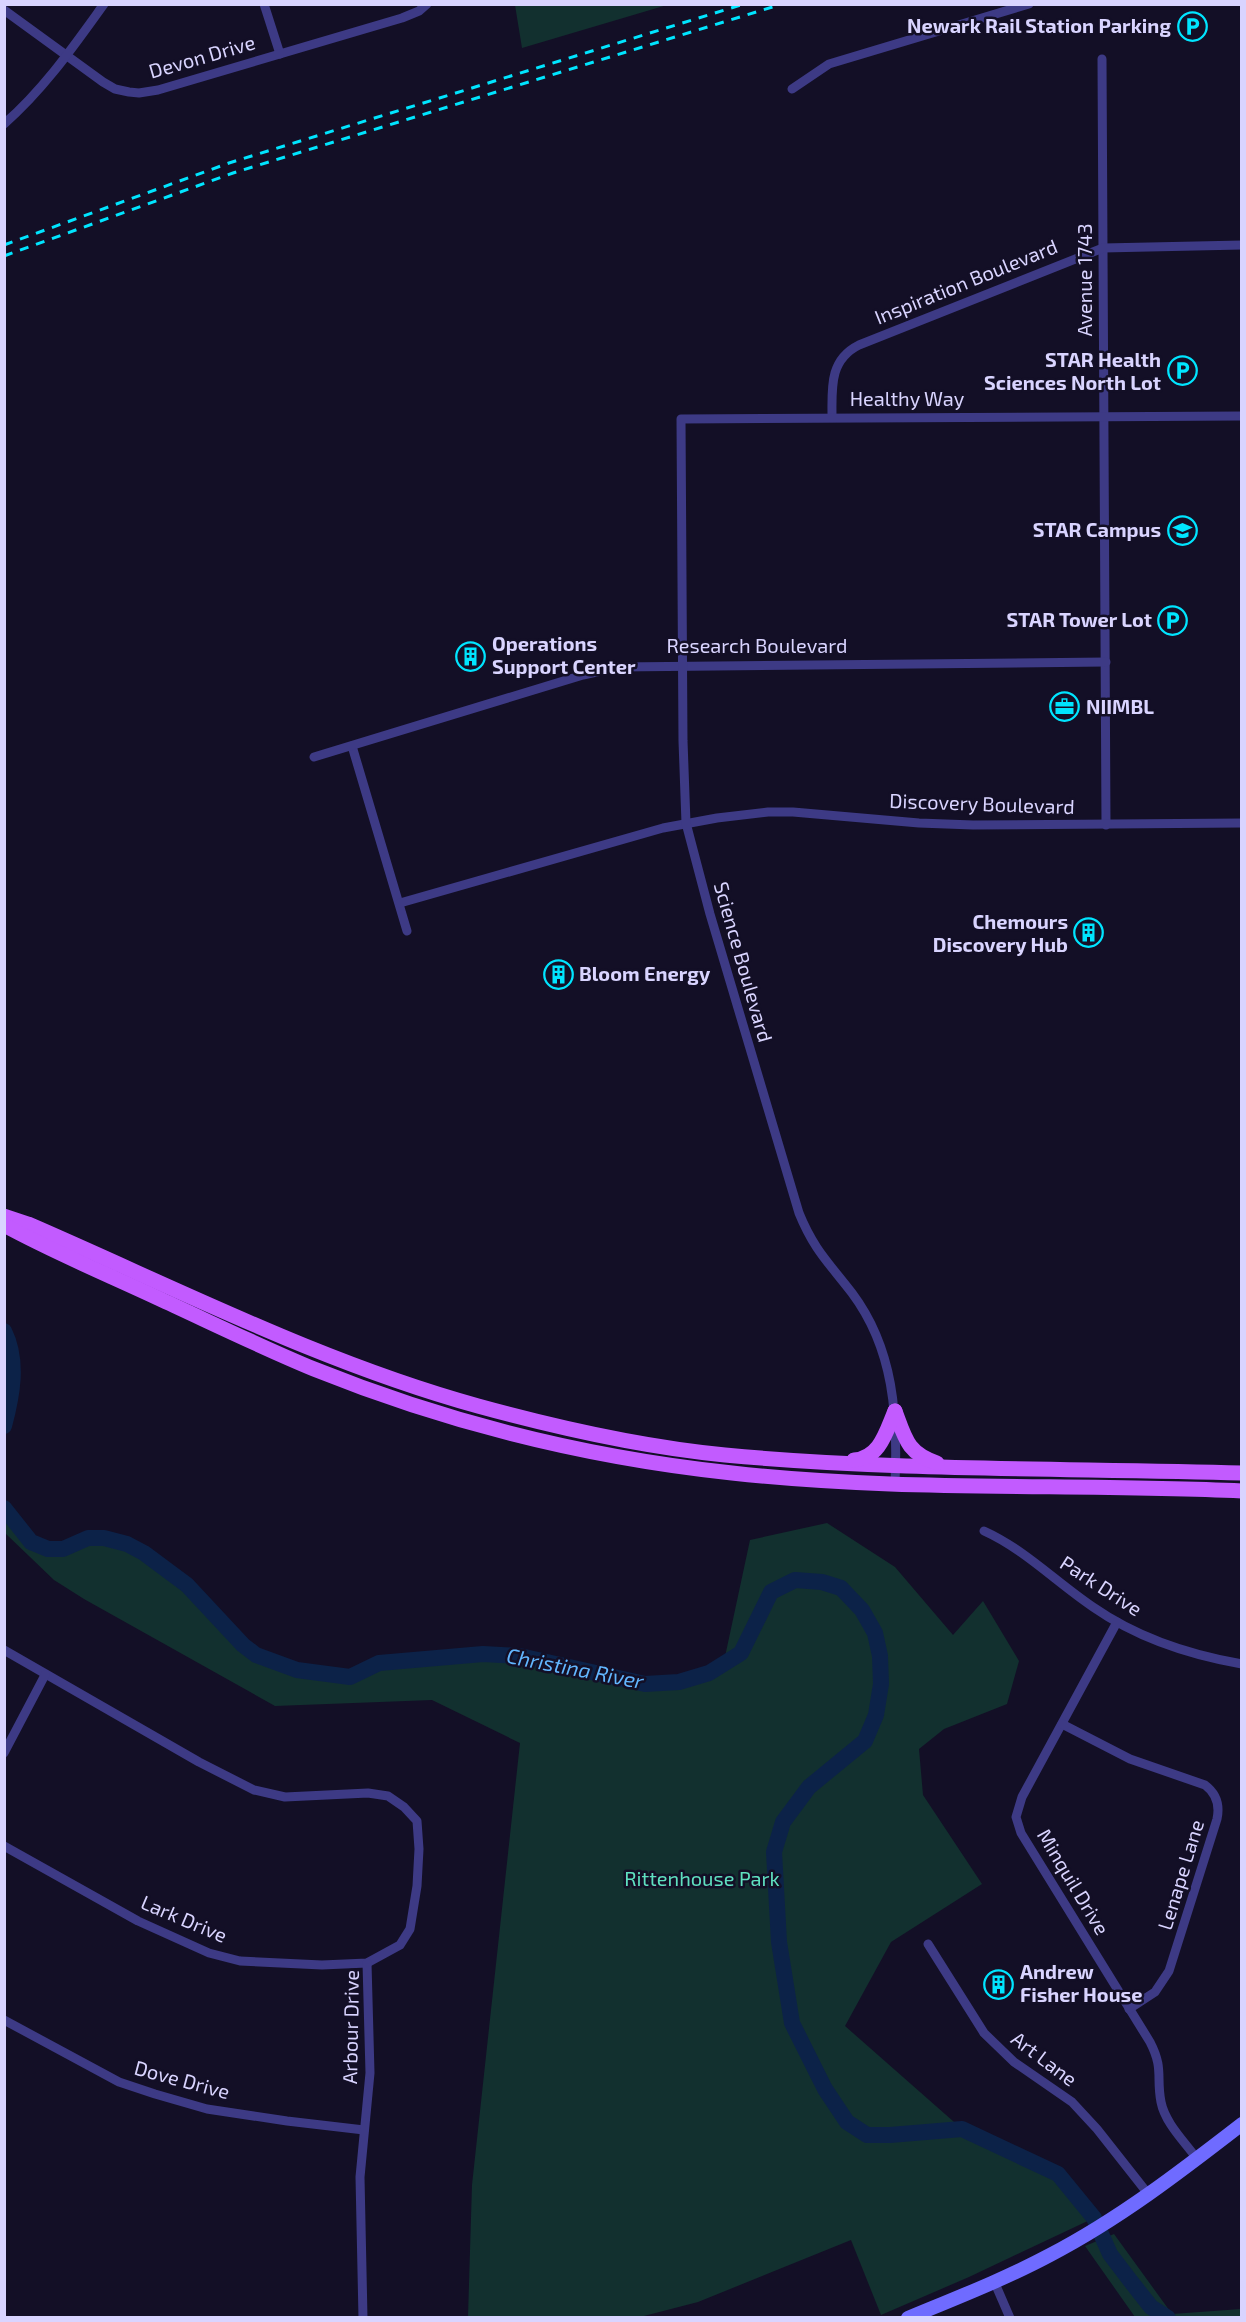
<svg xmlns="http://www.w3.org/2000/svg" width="1246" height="2322" viewBox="0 0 1246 2322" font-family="'Exo 2',sans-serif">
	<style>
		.green { fill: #12302f }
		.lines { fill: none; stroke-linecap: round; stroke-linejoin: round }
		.river { stroke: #0c2248; stroke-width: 16 }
		.street { stroke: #3d3a85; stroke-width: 9 }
		.secondary { stroke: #6f6bff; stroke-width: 14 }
		.primary { stroke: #c25bff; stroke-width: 15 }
		.rail { stroke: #00e5ff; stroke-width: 3; stroke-dasharray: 9 8; stroke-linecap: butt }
		.labels { text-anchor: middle; stroke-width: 5; stroke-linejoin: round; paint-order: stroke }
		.poi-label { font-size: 20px; font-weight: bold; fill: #d9d4ff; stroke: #130f26; text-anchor: end }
		.street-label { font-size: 20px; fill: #d9d4ff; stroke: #130f26 }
		.park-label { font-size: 20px; fill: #5fe0c0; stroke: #130f26 }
		.water-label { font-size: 21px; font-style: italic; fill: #62b6ff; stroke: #130f26 }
	</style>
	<rect width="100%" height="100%" fill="#130f26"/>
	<g class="green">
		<polygon points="515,5 515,4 667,5 522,48"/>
		<polygon points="5,1350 13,1368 11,1400 5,1426"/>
		<polygon points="5,1508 31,1542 37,1545 48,1549 63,1549 88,1538 104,1538 127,1544 144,1553 187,1585 243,1645 256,1655 270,1662 296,1670 350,1677 379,1663 483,1654 520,1656 612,1678 645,1684 661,1684 694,1678 723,1666 750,1540 827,1523 895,1567 953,1635 983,1601 1019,1661 1007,1704 944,1729 919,1749 923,1795 982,1884 891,1942 845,2026 962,2129 1058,2174 1094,2218 969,2277 881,2315 851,2240 698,2302 640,2317 468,2317 472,2185 520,1743 432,1700 275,1706 84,1599 54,1580 5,1533"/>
		<polygon points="1114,2234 1172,2314 1241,2309 1241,2317 1135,2317 1085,2246"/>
	</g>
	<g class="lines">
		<g class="river">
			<path d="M4,1331C19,1361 12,1396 4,1426"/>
			<polyline points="4,1508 31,1542 48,1549 63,1549 88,1538 104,1538 127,1544 144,1553 187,1585 243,1645 256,1655 297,1670 350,1677 379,1663 483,1654 520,1656 645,1684 679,1682 709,1673 741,1653 771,1592 795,1580 822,1582 841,1588 862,1610 875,1633 880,1656 881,1684 876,1715 865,1741 809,1787 783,1822 774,1852 779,1942 792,2023 825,2089 847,2122 867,2135 890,2135 962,2129 1058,2174 1094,2218 1110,2254 1129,2279 1151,2307 1168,2318"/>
		</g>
		<g class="street">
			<polyline points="264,4 280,54"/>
			<polyline points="4,10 103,82 115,89 129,92 139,93 158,90 402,18 419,11 427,4"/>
			<polyline points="1102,59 1106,825"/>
			<polyline points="792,89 829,64 1029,4"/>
			<path d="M4,124C44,89 73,47 104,4"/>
			<path d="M832,417C832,388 829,360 859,345L1103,248L1242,245"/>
			<polyline points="352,746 407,931"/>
			<polyline points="314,757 583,675 619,667 1106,662"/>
			<polyline points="400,903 663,828 717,818 768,812 793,812 919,823 973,825 1242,823"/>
			<path d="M895,1483C898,1416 894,1349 852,1293C829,1263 814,1250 799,1213L710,914L686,823L683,741L681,419L1242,416"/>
			<path d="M984,1531C1024,1549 1056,1582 1093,1607C1136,1637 1190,1655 1242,1664"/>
			<path d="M1117,1622L1022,1797L1016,1817L1021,1833L1150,2042C1164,2069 1156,2077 1161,2102C1165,2123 1185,2142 1197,2159"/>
			<polyline points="4,1650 199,1762 254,1790 285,1797 368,1793 388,1796 404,1807 417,1821 419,1849 417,1886 410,1929 400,1945 367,1963 322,1965 240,1961 209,1953 138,1921 4,1846"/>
			<path d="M1062,1724L1130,1759L1205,1785C1217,1794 1220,1805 1217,1819L1169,1971L1155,1992L1129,2009"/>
			<polyline points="4,1753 45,1675"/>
			<polyline points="928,1944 984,2033 1014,2062 1072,2102 1097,2129 1149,2195"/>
			<polyline points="4,2020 119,2082 155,2094 207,2109 287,2121 364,2130"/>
			<polyline points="994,2281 1010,2318"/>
			<polyline points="363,2318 360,2177 370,2073 367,1963"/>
		</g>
		<path class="secondary" d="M908,2318C956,2298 1005,2279 1050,2255C1119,2219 1180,2172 1242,2124"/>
		<g class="primary">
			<path d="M4,1216L28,1224C176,1288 322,1363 478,1406C558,1428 642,1447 725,1455C896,1471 1069,1468 1242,1473"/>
			<path d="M4,1225C55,1253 109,1275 162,1300C212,1323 263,1348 314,1369C448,1423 590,1458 732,1473C901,1492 1072,1483 1242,1491"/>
			<path d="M895,1411C905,1438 907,1453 937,1463"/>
			<path d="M854,1460C880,1458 886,1432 895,1411"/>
		</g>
		<g class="rail">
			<polyline points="4,245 229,163 744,4"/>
			<polyline points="4,256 233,173 782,4"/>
		</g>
	</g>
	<defs>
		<symbol id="parking-ring" viewBox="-11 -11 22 22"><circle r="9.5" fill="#130f26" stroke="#00e5ff" stroke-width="1.5"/><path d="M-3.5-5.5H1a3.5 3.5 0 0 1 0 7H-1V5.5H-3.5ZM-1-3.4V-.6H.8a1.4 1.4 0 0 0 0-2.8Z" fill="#00e5ff"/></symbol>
		<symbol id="university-ring" viewBox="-11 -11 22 22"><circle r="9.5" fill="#130f26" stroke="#00e5ff" stroke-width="1.5"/><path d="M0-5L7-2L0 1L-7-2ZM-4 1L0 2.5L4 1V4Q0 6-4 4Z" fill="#00e5ff"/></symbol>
		<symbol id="building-ring" viewBox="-11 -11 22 22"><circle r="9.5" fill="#130f26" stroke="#00e5ff" stroke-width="1.5"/><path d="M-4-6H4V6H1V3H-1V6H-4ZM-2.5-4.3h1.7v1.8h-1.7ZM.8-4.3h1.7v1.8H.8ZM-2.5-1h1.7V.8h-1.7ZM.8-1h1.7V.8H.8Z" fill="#00e5ff"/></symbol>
		<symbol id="office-ring" viewBox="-11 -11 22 22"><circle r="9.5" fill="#130f26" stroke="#00e5ff" stroke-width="1.5"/><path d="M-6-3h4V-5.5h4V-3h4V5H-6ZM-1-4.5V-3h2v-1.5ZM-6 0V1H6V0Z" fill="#00e5ff"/></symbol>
	</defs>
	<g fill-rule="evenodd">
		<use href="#parking-ring" x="1176" y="10" width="33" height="33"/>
		<use href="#parking-ring" x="1166" y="354" width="33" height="33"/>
		<use href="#university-ring" x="1166" y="514" width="33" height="33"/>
		<use href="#parking-ring" x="1156" y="604" width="33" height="33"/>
		<use href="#building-ring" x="454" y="640" width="33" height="33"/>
		<use href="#office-ring" x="1048" y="690" width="33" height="33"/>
		<use href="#building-ring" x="1072" y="916" width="33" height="33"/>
		<use href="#building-ring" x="542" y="958" width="33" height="33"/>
		<use href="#building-ring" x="982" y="1968" width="33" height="33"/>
	</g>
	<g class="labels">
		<g class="poi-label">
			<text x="1171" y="33">Newark Rail Station Parking</text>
			<text x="1161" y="367">STAR Health<tspan x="1161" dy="23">Sciences North Lot</tspan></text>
			<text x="1161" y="537">STAR Campus</text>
			<text x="1152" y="627">STAR Tower Lot</text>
			<text x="492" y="651" text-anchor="start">Operations<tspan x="492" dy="23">Support Center</tspan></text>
			<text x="1086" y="714" text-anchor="start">NIIMBL</text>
			<text x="1068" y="929">Chemours<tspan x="1068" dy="23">Discovery Hub</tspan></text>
			<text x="579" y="981" text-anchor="start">Bloom Energy</text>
			<text x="1020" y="1979" text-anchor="start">Andrew<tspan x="1020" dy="23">Fisher House</tspan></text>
		</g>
		<g class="street-label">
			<text transform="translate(202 57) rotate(-16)" y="7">Devon Drive</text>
			<text transform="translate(1085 280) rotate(-90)" y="7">Avenue 1743</text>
			<text transform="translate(966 282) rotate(-22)" y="7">Inspiration Boulevard</text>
			<text x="907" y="406">Healthy Way</text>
			<text x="757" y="653">Research Boulevard</text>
			<text transform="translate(982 804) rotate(2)" y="7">Discovery Boulevard</text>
			<text transform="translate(743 962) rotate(74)" y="7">Science Boulevard</text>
			<text transform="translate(1101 1586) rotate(33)" y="7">Park Drive</text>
			<text transform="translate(1181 1875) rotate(-73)" y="7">Lenape Lane</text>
			<text transform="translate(1073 1882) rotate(59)" y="7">Minquil Drive</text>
			<text transform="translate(184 1919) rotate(23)" y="7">Lark Drive</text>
			<text transform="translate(351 2027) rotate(-89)" y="7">Arbour Drive</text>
			<text transform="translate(1044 2059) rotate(37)" y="7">Art Lane</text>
			<text transform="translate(182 2080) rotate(15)" y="7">Dove Drive</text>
		</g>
		<g class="park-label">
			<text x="702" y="1886">Rittenhouse Park</text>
		</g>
		<g class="water-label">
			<text transform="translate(575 1669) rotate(11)" y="7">Christina River</text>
		</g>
	</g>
	<rect width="1246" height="2322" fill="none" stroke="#d9d4ff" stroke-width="12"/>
</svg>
